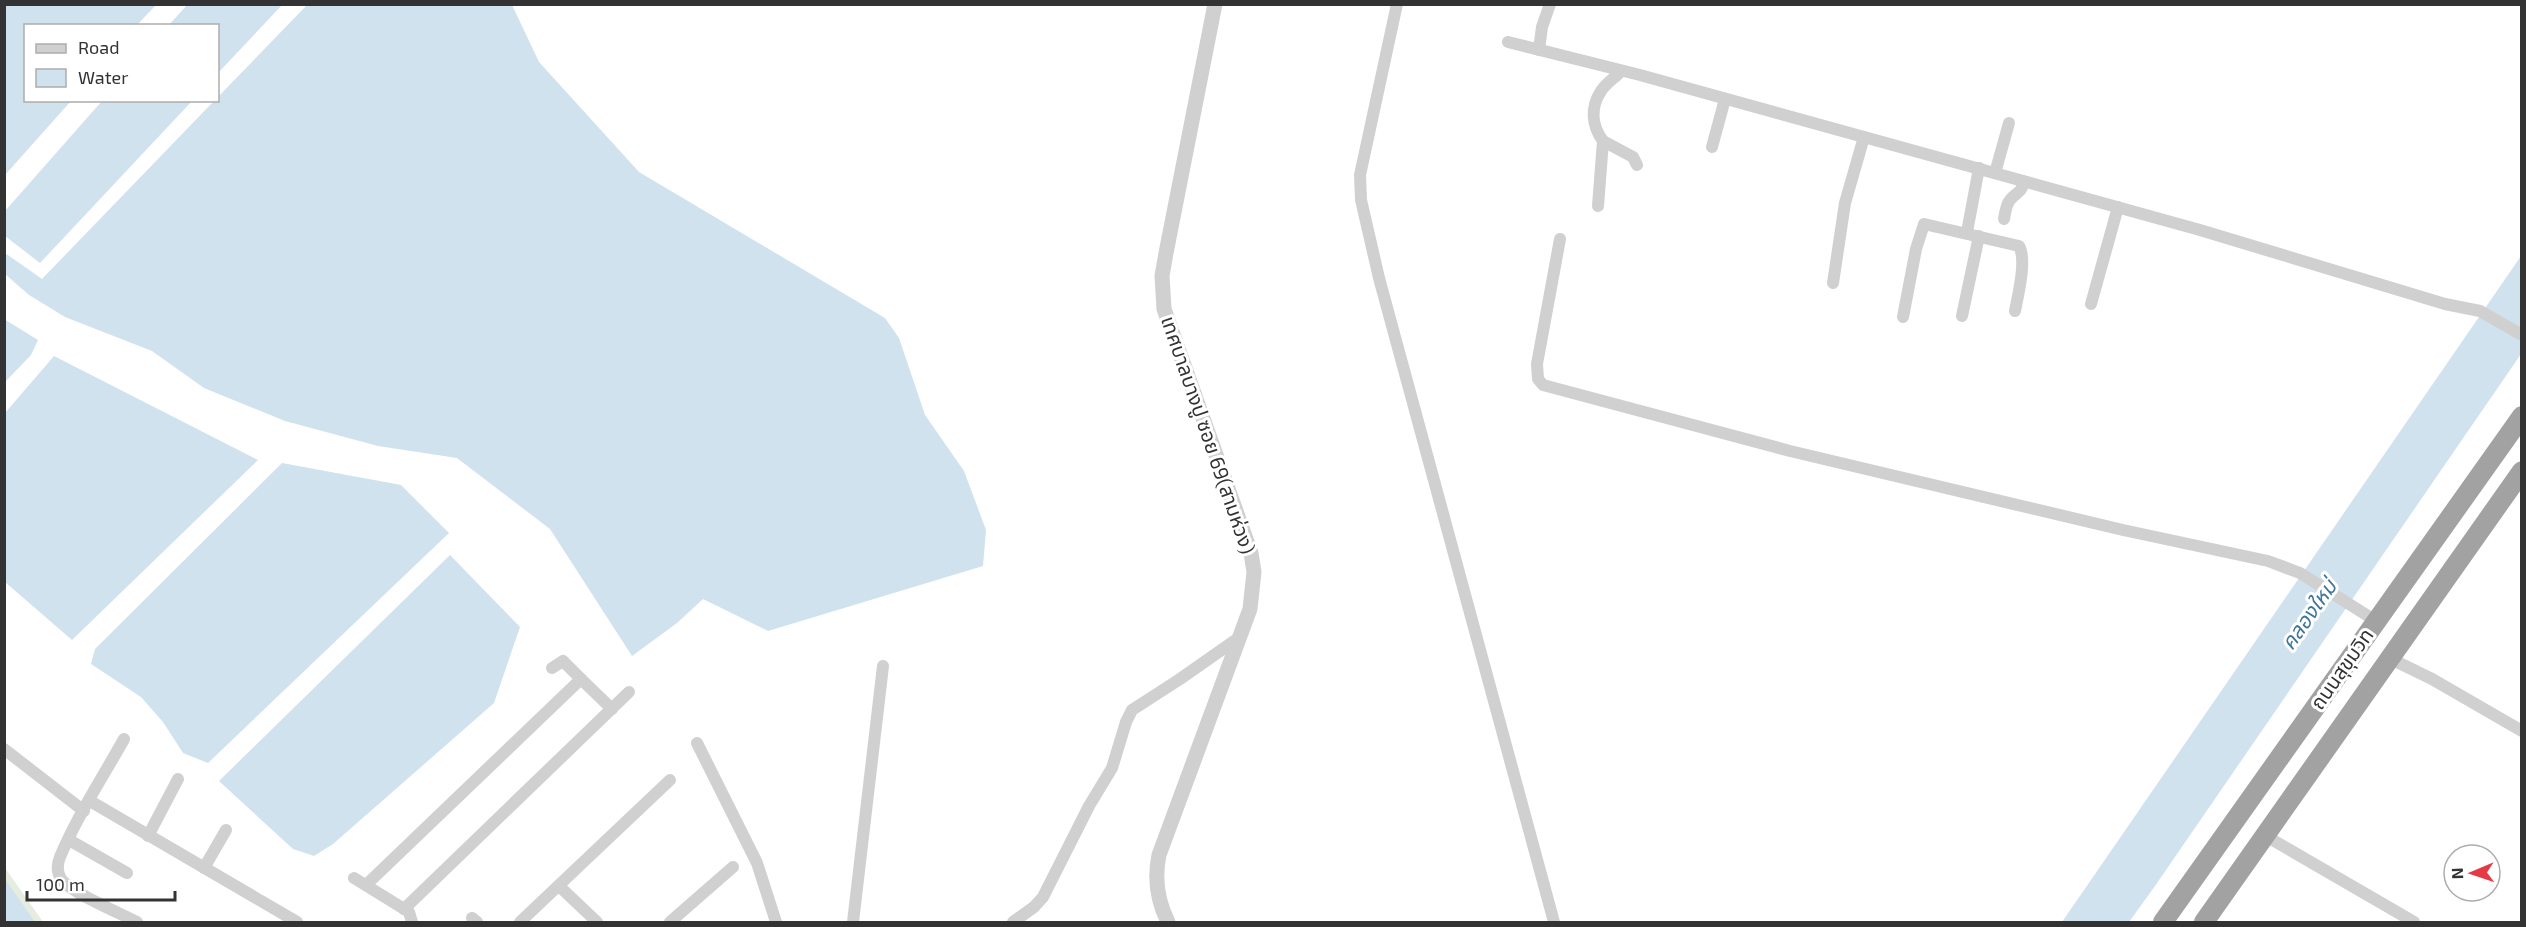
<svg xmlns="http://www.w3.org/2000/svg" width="2526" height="927" viewBox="0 0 2526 927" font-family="'Exo 2','Noto Sans Thai',sans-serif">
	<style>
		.green { fill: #e6ecdf }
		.water { fill: #cfe2ee }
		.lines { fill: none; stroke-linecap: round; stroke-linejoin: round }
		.minor { stroke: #d0d0d0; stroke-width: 12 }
		.tertiary { stroke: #d0d0d0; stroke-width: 15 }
		.trunk { stroke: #a2a2a2; stroke-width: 20 }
		.labels { text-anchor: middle; stroke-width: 6; stroke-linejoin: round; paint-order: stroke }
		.street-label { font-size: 20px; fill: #333; stroke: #fff }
		.water-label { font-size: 21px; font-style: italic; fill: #3f7597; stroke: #fff }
	</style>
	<rect width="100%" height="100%" fill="#fff"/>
	<polygon class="green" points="5,868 43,922 5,922"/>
	<g class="water">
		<polygon points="5,4 156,5 137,25 26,26 26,100 71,101 5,175"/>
		<polygon points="187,5 187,4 282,5 218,73 218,26 169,25"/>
		<polygon points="307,5 512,5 539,62 639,172 885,318 899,338 925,415 964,471 986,530 983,566 768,631 703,599 677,623 632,656 550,529 457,458 378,446 285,421 204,388 152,351 65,317 29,295 5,274 5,253 42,279 214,101 218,100 218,97"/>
		<polygon points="102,101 192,101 40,263 5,236 5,211"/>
		<polygon points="2521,256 2521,354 2155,886 2129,922 2062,922"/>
		<polygon points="4,319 38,340 31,355 5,382"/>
		<polygon points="54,356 258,460 72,640 5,582 5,413"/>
		<polygon points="282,463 401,485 449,533 208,763 183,753 163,722 141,697 91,664 95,649"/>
		<polygon points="450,555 520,627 494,703 333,844 314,856 293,849 219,781"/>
		<polygon points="5,879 35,922 5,922"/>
	</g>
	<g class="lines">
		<g class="minor">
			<polyline points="1397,4 1360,175 1361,200 1379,278 1554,922"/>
			<polyline points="1508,42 1640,75 2200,230 2445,304 2480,311 2522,335"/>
			<polyline points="1539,50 1542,27 1550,4"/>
			<polyline points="1603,141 1633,157 1637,165"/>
			<polyline points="1712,147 1725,99"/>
			<polyline points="1995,173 2009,123"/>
			<path d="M1598,206L1603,141C1592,126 1590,108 1601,91C1606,83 1615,78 1621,71"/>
			<path d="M2004,219C2005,213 2006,205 2010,200C2016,192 2023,193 2023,181"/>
			<polyline points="1967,232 1979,168"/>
			<polyline points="1560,239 1537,364 1538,379 1543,385 1790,451 2123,530 2268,561 2300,573 2376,621"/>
			<polyline points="1833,283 1845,203 1864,137"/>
			<polyline points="2091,304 2118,207"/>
			<polyline points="1962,316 1979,236"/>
			<path d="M1903,317L1916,249L1924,224L2019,246C2027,260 2018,295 2015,311"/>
			<polyline points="2389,658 2432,679 2522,731"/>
			<polyline points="581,679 612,709"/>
			<path d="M124,739C103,777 77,816 60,857C57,864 57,872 61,879C71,893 120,913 137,922"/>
			<polyline points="697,743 757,863 776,922"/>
			<polyline points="4,749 84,811"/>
			<polyline points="90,801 297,922"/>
			<polyline points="2264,835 2414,922"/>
			<polyline points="148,836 178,779"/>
			<polyline points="69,840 127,873"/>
			<polyline points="204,868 226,830"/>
			<polyline points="354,878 409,912 412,922"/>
			<polyline points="366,885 581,679 563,661 552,668"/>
			<polyline points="559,886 597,922"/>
			<polyline points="404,909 629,692"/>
			<polyline points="472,918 477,922"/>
			<polyline points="520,922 670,780"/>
			<polyline points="670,922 733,867"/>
			<polyline points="853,922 883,666"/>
			<polyline points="1013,922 1034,907 1043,897 1089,806 1112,768 1126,722 1132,710 1180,679 1240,637"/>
		</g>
		<path class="tertiary" d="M1168,922C1157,900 1154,879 1159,855L1250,609L1254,572L1251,553L1164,309L1162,276L1166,253L1215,4"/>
		<g class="trunk">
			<polyline points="2163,922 2522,416"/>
			<polyline points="2204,922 2522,471"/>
		</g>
	</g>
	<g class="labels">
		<g class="street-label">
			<text transform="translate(1208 435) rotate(71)" y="7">เทศบาลบางปู ซอย 69(สามห่วง)</text>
			<text transform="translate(2342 669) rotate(-55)" y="7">ถนนสุขุมวิท</text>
		</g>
		<g class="water-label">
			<text transform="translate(2309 615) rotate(-55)" y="7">คลองใหม่</text>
		</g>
	</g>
	<rect width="2526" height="927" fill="none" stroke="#333333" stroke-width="12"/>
	<rect x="24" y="24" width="195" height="78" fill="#ffffff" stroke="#adadad" stroke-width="1.5"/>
	<rect x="36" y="44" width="30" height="9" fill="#d0d0d0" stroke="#adadad" stroke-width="1.5"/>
	<text x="78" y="54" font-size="18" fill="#333333">Road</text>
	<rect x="36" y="69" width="30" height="18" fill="#cfe2ee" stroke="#adadad" stroke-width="1.5"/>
	<text x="78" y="84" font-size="18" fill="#333333">Water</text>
	<g transform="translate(2472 873) rotate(268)"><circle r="28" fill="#ffffff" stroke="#adadad" stroke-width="1.5"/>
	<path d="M0-4.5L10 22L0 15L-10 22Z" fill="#e63946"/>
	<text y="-9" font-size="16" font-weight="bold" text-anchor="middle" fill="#333333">N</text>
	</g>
	<path d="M27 891v9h148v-9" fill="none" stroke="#333333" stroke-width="3"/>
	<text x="36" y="891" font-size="18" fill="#333333" stroke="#ffffff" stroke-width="4.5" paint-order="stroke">100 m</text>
</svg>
